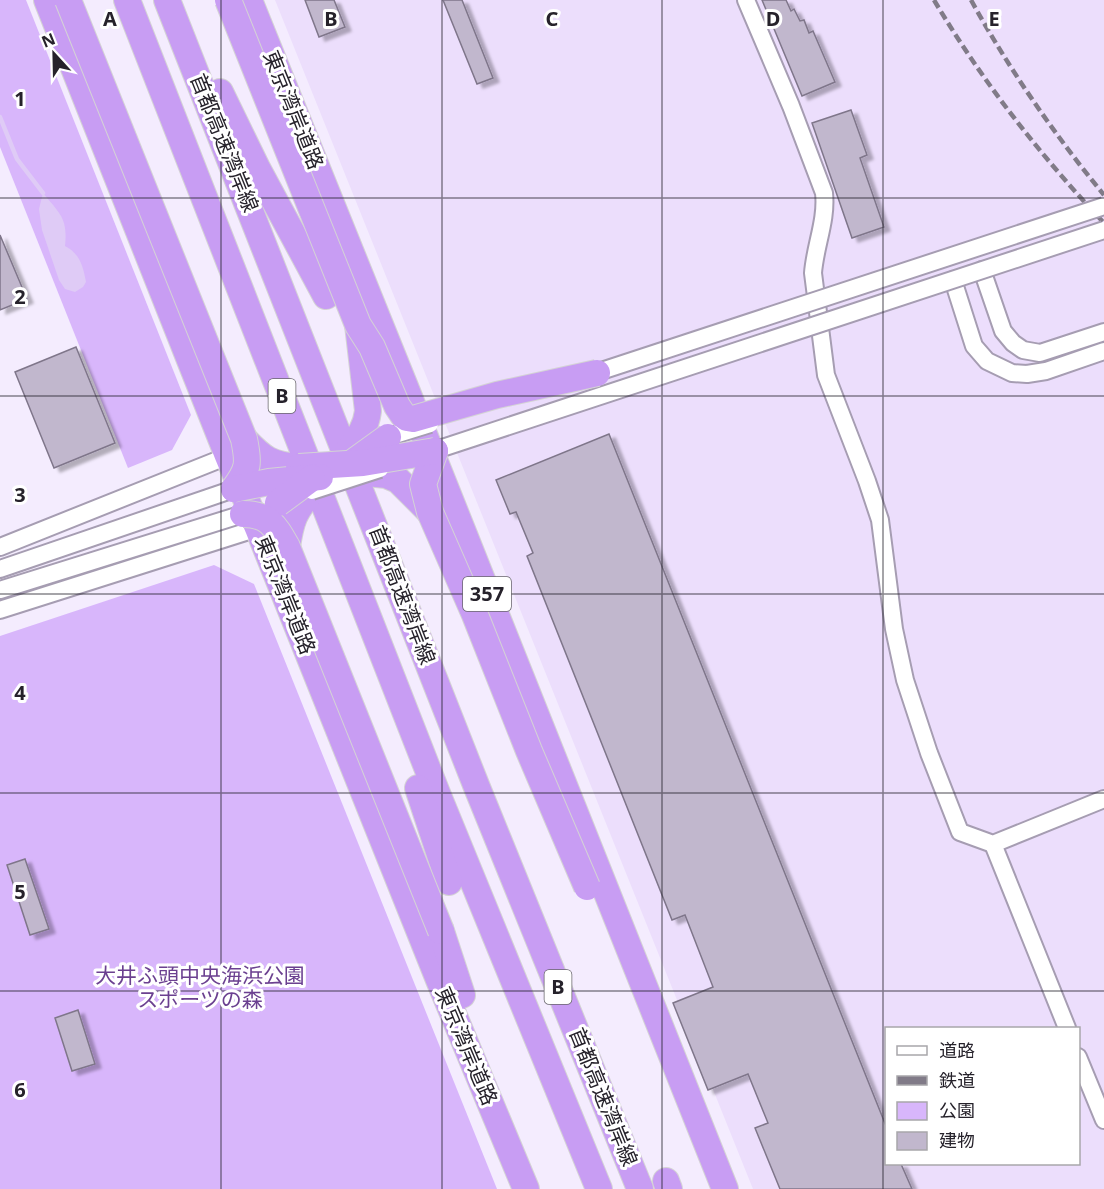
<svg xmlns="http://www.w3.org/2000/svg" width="1104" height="1189" viewBox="0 0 1104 1189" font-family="'Noto Sans','Noto Sans JP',sans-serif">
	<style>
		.built { fill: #ecdefc; fill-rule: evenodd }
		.green { fill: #d8b6fb }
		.water { fill: #dfcbf6 }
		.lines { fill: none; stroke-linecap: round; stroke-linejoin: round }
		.stream { stroke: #dfcbf6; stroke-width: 4.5 }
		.building { fill: #c1b7cd; stroke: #7f768a; stroke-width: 1.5; filter: url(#shadow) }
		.minor-casing { stroke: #a69db2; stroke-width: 20 }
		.highway-casing { stroke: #d4d3d5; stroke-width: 28 }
		.minor { stroke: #fff; stroke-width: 16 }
		.highway { stroke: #c89df3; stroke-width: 26 }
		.rail { stroke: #817b88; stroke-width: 4.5; stroke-dasharray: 9 4.5; stroke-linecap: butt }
		.minor-bridge-casing { stroke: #a69db2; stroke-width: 20; stroke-linecap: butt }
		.highway-bridge-casing { stroke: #d4d3d5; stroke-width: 28; stroke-linecap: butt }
		.minor-bridge { stroke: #fff; stroke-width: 16 }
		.highway-bridge { stroke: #c89df3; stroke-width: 26 }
		.grid { fill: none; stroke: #26222b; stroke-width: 1.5; stroke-opacity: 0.55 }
		.labels { text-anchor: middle; stroke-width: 6; stroke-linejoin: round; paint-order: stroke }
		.shield { fill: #fff; stroke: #67646b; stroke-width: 1.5 }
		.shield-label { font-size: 20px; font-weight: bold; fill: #26222b }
		.street-label { font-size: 21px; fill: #26222b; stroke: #fff }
		.park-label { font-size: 21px; fill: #6b4090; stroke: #fff }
		.grid-label { font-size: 20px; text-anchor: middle; font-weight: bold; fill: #26222b; stroke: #fff; stroke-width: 6; stroke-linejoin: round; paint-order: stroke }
	</style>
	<defs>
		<filter id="shadow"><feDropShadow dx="6" dy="4" stdDeviation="1.5" flood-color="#0004"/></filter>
	</defs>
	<rect width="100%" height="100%" fill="#f4ecfe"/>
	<path class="built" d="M275,0H1104V1189H753ZM886,1028H1078V1164H886Z"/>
	<g class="green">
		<polygon points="0,0 26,0 191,415 172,450 128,468 0,147"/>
		<polygon points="214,565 254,584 497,1189 0,1189 0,636"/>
	</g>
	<path class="water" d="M43,193C60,214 68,218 65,246C80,254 83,266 86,282L83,287L75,292L65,289L59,280L42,230L39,209Z"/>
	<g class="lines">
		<polyline class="stream" points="0,117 17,159 43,193"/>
	</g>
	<g class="building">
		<polygon points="305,0 334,0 345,27 319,37"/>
		<polygon points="443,0 462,0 493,78 477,84"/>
		<polygon points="762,0 786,0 791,11 794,9 800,21 804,20 809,33 813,31 835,82 802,96"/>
		<polygon points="851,110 867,155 860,158 884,227 852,238 812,123"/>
		<polygon points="0,235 27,299 0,310"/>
		<polygon points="76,347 115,443 54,468 15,372"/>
		<polygon points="609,434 886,1126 886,1164 901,1164 912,1189 780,1189 755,1128 768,1123 748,1074 708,1090 673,1003 713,987 685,915 672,920 527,556 533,553 516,512 510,514 496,480"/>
		<polygon points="25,859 49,929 30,935 7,865"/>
		<polygon points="78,1010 95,1064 72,1071 55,1018"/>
	</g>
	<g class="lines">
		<defs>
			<g id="minor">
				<path d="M746,0L791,106L824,193C827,220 815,246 813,273L826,375L867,481L880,520L894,629L905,680L929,753L960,832L993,844L1104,799"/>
				<polyline points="982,270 1003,331 1013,343 1023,350 1040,353 1104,332"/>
				<polyline points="953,280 974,346 987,361 1012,373 1027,374 1046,371 1104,351"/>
				<polyline points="0,547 228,456"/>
				<polyline points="0,569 234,489"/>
				<polyline points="0,590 243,514"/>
				<polyline points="0,610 258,528"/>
				<polyline points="993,844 1067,1028"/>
				<polyline points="1078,1057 1104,1120"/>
			</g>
			<g id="highway">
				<polyline points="47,0 228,456 258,528 439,980 526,1189"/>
				<polyline points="127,0 437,793 599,1189"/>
				<polyline points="167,0 476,785 640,1189"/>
				<polyline points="249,0 404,384 725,1189"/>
				<polyline points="220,92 257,168 326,296"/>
				<path d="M244,439C263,459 271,465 299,467"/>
				<path d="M348,451C358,438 366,428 368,411L358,325"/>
				<polyline points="367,473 386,475 398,480 430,512"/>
				<path d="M287,547C291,520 294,512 312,491"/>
				<polyline points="418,788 449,882"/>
				<polyline points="441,931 462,995"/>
				<polyline points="666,1181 669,1189"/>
			</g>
		</defs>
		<use href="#minor" class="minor-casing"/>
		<use href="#highway" class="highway-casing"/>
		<use href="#minor" class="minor"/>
		<use href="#highway" class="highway"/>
		<g class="rail">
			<path d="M934,0C982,81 1040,155 1104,223"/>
			<path d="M971,0C1009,69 1054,134 1104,195"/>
		</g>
		<defs>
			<g id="minor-bridge">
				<polyline points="589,375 1104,206"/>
				<polyline points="388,437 430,424"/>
				<polyline points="427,453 1104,230"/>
				<polyline points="312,491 380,469"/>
			</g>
			<g id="highway-bridge">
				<path d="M68,0L244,439C249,463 249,469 234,489"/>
				<polyline points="228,0 358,325 372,347 397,406 403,415 407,418 413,419 497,395 597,373"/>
				<polyline points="435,451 423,484 430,512 475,615 529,751 587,887"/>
				<polyline points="352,463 388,437"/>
				<polyline points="299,467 363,463 435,451"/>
				<polyline points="234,489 269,482 320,477"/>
				<polyline points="278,503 312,478"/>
				<path d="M243,514C269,514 275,526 287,547L441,931"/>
			</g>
		</defs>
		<use href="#minor-bridge" class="minor-bridge-casing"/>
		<use href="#highway-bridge" class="highway-bridge-casing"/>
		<use href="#minor-bridge" class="minor-bridge"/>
		<use href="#highway-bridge" class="highway-bridge"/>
	</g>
	<path class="grid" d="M221,0V1189M442,0V1189M662,0V1189M883,0V1189M0,198H1104M0,396H1104M0,594H1104M0,793H1104M0,991H1104"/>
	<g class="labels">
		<g class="shield">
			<rect x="268.5" y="379" width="27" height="34" rx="4.5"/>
			<rect x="463" y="577" width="48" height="34" rx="4.5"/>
			<rect x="544.5" y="970" width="27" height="34" rx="4.5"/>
		</g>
		<g class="shield-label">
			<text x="282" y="403">B</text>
			<text x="487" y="601">357</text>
			<text x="558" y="994">B</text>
		</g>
		<g class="street-label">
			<text transform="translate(293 110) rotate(68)" y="7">東京湾岸道路</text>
			<text transform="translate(224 143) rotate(68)" y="7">首都高速湾岸線</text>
			<text transform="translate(285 595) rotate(68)" y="7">東京湾岸道路</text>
			<text transform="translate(402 595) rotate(69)" y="7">首都高速湾岸線</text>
			<text transform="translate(466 1046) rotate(67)" y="7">東京湾岸道路</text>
			<text transform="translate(603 1097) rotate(68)" y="7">首都高速湾岸線</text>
		</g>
		<g class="park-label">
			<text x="200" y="983">大井ふ頭中央海浜公園<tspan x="200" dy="24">スポーツの森</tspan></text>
		</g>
	</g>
	<g class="grid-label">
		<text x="110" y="26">A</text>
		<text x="331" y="26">B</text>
		<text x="552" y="26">C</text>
		<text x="773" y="26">D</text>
		<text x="994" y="26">E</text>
		<text x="20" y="106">1</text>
		<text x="20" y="304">2</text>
		<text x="20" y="502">3</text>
		<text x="20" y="700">4</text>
		<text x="20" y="899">5</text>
		<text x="20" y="1097">6</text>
	</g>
	<rect x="885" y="1027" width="195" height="138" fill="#ffffff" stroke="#a8a7aa" stroke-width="1.5"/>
	<rect x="897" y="1046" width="30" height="9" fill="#ffffff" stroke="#a8a7aa" stroke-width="1.5"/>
	<text x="939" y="1057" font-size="18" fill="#26222b">道路</text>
	<rect x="897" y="1076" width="30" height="9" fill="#817b88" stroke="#a8a7aa" stroke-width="1.5"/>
	<text x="939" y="1087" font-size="18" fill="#26222b">鉄道</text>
	<rect x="897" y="1102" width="30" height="18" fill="#d8b6fb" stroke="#a8a7aa" stroke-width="1.5"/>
	<text x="939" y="1117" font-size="18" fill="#26222b">公園</text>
	<rect x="897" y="1132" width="30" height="18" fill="#c1b7cd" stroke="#a8a7aa" stroke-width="1.5"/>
	<text x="939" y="1147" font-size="18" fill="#26222b">建物</text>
	<g transform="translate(54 54) rotate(338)" stroke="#ffffff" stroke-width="4.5" paint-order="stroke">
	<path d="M0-4.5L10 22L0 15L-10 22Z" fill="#26222b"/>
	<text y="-9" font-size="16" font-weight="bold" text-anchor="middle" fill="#26222b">N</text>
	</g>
</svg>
